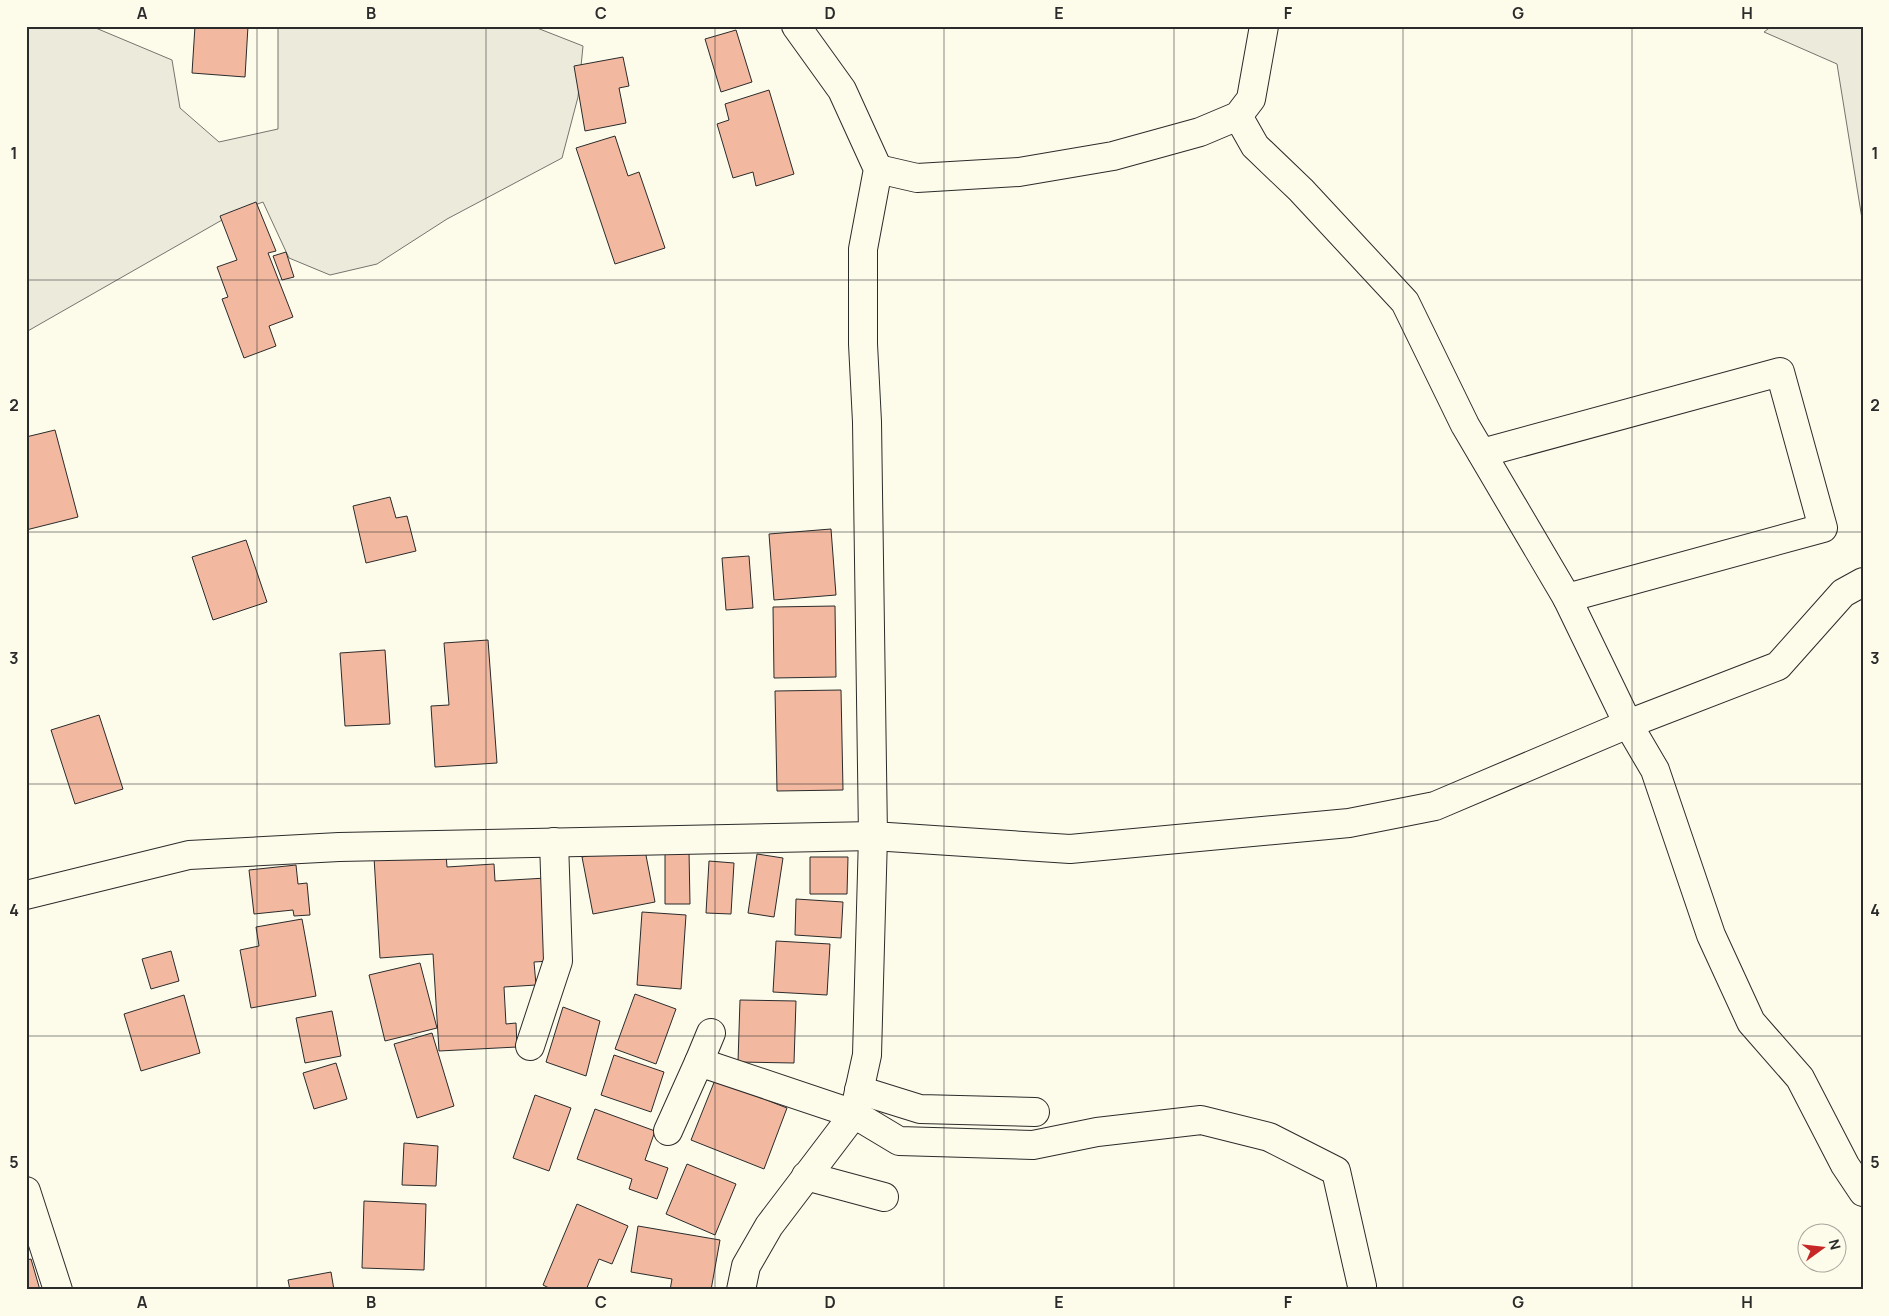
<svg xmlns="http://www.w3.org/2000/svg" width="1889" height="1316" viewBox="0 0 1889 1316" font-family="Manrope,sans-serif">
	<style>
		.green { fill: #ecebdb; stroke: #74746e }
		.building { fill: #f2b8a0; stroke: #2b2b2b }
		.lines { fill: none; stroke-linecap: round; stroke-linejoin: round }
		.minor-casing { stroke: #2b2b2b; stroke-width: 30 }
		.minor { stroke: #fdfbea; stroke-width: 28 }
		.grid { fill: none; stroke: #2b2b2b; stroke-width: 1; stroke-opacity: 0.55 }
		.neatline { fill: none; stroke: #2b2b2b; stroke-width: 2 }
		.grid-label { font-size: 16px; text-anchor: middle; font-weight: bold; fill: #2b2b2b }
	</style>
	<rect width="100%" height="100%" fill="#fdfbea"/>
	<g class="green">
		<polygon points="26,26 91,26 172,60 180,108 219,142 278,129 278,26 532,26 583,46 578,97 562,158 447,219 377,264 330,275 289,258 263,202 236,212 26,332"/>
		<polygon points="1772,26 1863,26 1863,225 1837,64 1764,32"/>
	</g>
	<g class="building">
		<polygon points="195,26 248,26 245,77 192,73"/>
		<polygon points="736,30 752,82 721,92 705,39"/>
		<polygon points="623,57 629,86 619,88 626,123 585,131 574,66"/>
		<polygon points="769,90 794,174 756,186 753,172 733,178 717,124 729,120 725,104"/>
		<polygon points="615,136 628,176 639,172 665,248 615,264 576,148"/>
		<polygon points="256,202 276,251 268,253 293,317 269,326 276,346 244,358 222,299 228,297 217,267 237,260 220,216"/>
		<polygon points="286,252 294,277 282,280 273,256"/>
		<polygon points="55,430 78,517 26,530 26,437"/>
		<polygon points="390,497 396,518 407,516 416,551 366,563 353,506"/>
		<polygon points="831,529 836,595 774,600 769,534"/>
		<polygon points="246,540 267,602 213,620 192,557"/>
		<polygon points="749,556 753,608 726,610 722,558"/>
		<polygon points="835,606 836,677 774,678 773,607"/>
		<polygon points="488,640 497,763 435,767 431,706 449,705 444,643"/>
		<polygon points="385,650 390,724 345,726 340,653"/>
		<polygon points="841,690 843,790 777,791 775,691"/>
		<polygon points="99,715 123,789 75,804 51,730"/>
		<polygon points="644,845 655,902 593,914 582,857"/>
		<polygon points="689,851 690,904 665,904 665,852"/>
		<polygon points="446,854 447,867 494,864 495,881 546,878 550,961 534,962 536,985 504,987 506,1024 516,1023 517,1047 439,1051 433,954 380,958 374,857"/>
		<polygon points="757,854 783,858 774,917 748,913"/>
		<polygon points="810,857 848,857 847,894 810,894"/>
		<polygon points="709,861 734,863 731,914 706,913"/>
		<polygon points="296,865 298,884 307,883 310,915 294,916 293,910 254,914 249,870"/>
		<polygon points="796,899 843,902 841,938 795,935"/>
		<polygon points="642,912 686,915 681,989 637,985"/>
		<polygon points="302,919 316,996 251,1008 240,950 259,946 256,927"/>
		<polygon points="776,941 830,944 827,995 773,992"/>
		<polygon points="171,951 179,981 151,989 142,959"/>
		<polygon points="420,963 437,1028 385,1041 369,975"/>
		<polygon points="635,994 676,1009 656,1064 615,1049"/>
		<polygon points="184,995 200,1053 141,1071 124,1014"/>
		<polygon points="740,1000 796,1001 794,1063 738,1062"/>
		<polygon points="563,1007 600,1021 586,1076 546,1062"/>
		<polygon points="332,1011 341,1056 305,1063 296,1018"/>
		<polygon points="432,1033 454,1106 417,1118 394,1044"/>
		<polygon points="614,1055 664,1072 651,1112 601,1095"/>
		<polygon points="336,1063 347,1099 314,1109 303,1073"/>
		<polygon points="715,1080 787,1108 764,1169 691,1140"/>
		<polygon points="535,1095 571,1108 549,1171 513,1158"/>
		<polygon points="595,1109 655,1131 645,1160 668,1168 657,1199 629,1189 632,1179 577,1159"/>
		<polygon points="404,1143 438,1146 436,1186 402,1185"/>
		<polygon points="687,1164 736,1184 715,1235 666,1214"/>
		<polygon points="364,1201 426,1204 424,1270 362,1268"/>
		<polygon points="577,1204 628,1226 612,1264 599,1259 586,1290 553,1290 543,1285"/>
		<polygon points="638,1226 720,1240 711,1290 670,1290 672,1279 631,1272"/>
		<polygon points="31,1259 40,1290 26,1290 26,1260"/>
		<polygon points="331,1272 334,1290 290,1290 288,1280"/>
	</g>
	<g class="lines">
		<defs>
			<g id="minor">
				<polyline points="1238,116 1255,146 1301,190 1405,302 1465,425 1567,598 1628,724 1655,770 1711,935 1751,1022 1800,1078 1845,1165 1863,1192"/>
				<polyline points="878,169 917,178 1019,172 1113,156 1200,132 1238,116 1251,99 1264,26"/>
				<polyline points="1482,453 1780,372 1823,528 1567,598"/>
				<polyline points="26,895 189,855 339,847 873,836 1070,849 1349,823 1435,806 1628,724 1778,666 1843,593 1863,582"/>
				<polyline points="530,1046 558,961 554,842"/>
				<polyline points="699,1062 711,1033"/>
				<polyline points="859,1090 920,1109 1035,1112"/>
				<polyline points="668,1131 699,1062 854,1114 899,1141 1033,1145 1097,1132 1201,1120 1269,1137 1336,1171 1362,1286"/>
				<polyline points="806,1176 884,1197"/>
				<polyline points="26,1191 58,1290"/>
				<polyline points="741,1290 746,1266 769,1226 854,1114 867,1055 873,836 867,422 863,344 863,249 878,169 842,90 796,26"/>
			</g>
		</defs>
		<use href="#minor" class="minor-casing"/>
		<use href="#minor" class="minor"/>
	</g>
	<path class="grid" d="M257,26V1290M486,26V1290M715,26V1290M944,26V1290M1174,26V1290M1403,26V1290M1632,26V1290M26,280H1863M26,532H1863M26,784H1863M26,1036H1863"/>
	<rect width="1889" height="1316" fill="none" stroke="#fdfbea" stroke-width="55"/>
	<g transform="translate(1822 1248) rotate(75)"><circle r="24" fill="#fdfbea" stroke="#a9a89e"/>
	<path d="M0-4L9 19L0 12L-9 19Z" fill="#c62828"/>
	<text y="-8" font-size="14" font-weight="bold" text-anchor="middle" fill="#2b2b2b">N</text>
	</g>
	<rect x="28" y="28" width="1834" height="1260" class="neatline"/>
	<g class="grid-label">
		<text x="142" y="19">A</text>
		<text x="371" y="19">B</text>
		<text x="601" y="19">C</text>
		<text x="830" y="19">D</text>
		<text x="1059" y="19">E</text>
		<text x="1288" y="19">F</text>
		<text x="1518" y="19">G</text>
		<text x="1747" y="19">H</text>
		<text x="14" y="159">1</text>
		<text x="1875" y="159">1</text>
		<text x="14" y="411">2</text>
		<text x="1875" y="411">2</text>
		<text x="14" y="664">3</text>
		<text x="1875" y="664">3</text>
		<text x="14" y="916">4</text>
		<text x="1875" y="916">4</text>
		<text x="14" y="1168">5</text>
		<text x="1875" y="1168">5</text>
		<text x="142" y="1308">A</text>
		<text x="371" y="1308">B</text>
		<text x="601" y="1308">C</text>
		<text x="830" y="1308">D</text>
		<text x="1059" y="1308">E</text>
		<text x="1288" y="1308">F</text>
		<text x="1518" y="1308">G</text>
		<text x="1747" y="1308">H</text>
	</g>
</svg>
